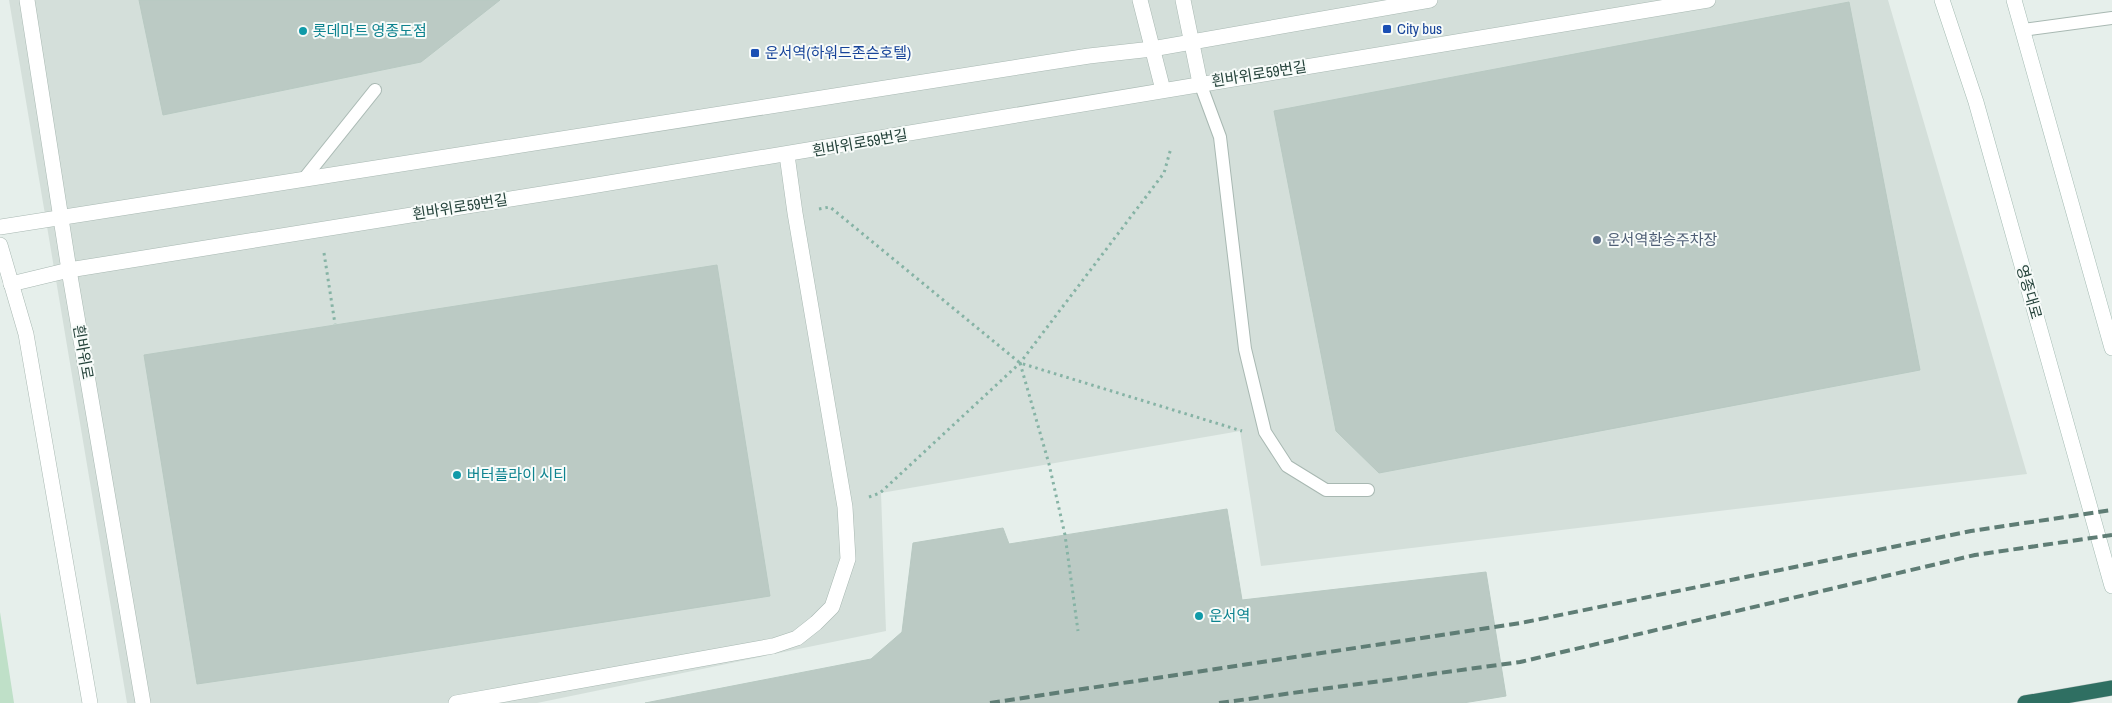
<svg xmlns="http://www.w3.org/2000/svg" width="2112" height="703" viewBox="0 0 2112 703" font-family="'Archivo Narrow','Noto Sans KR',sans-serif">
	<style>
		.built { fill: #d4dfda }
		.green { fill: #bfe0c8 }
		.building { fill: #bbcac4; stroke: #b8c9c2 }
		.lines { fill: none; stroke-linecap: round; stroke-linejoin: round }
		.service-casing { stroke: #a8b8b2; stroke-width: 14 }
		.minor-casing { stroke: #a8b8b2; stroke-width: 16 }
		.tertiary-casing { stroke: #a8b8b2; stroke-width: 16 }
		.secondary-casing { stroke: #a4bbb3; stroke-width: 16 }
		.motorway-casing { stroke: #c2cac8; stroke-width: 16 }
		.path { stroke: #86b3a5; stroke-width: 3; stroke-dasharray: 2.5 4; stroke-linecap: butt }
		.service { stroke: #fff; stroke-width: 12 }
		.minor { stroke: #fff; stroke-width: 15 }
		.tertiary { stroke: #fff; stroke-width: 15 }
		.secondary { stroke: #fff; stroke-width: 15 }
		.motorway { stroke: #2f6f62; stroke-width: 15 }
		.rail { stroke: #5f7d75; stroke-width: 4; stroke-dasharray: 10 5; stroke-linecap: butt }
		.transit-dot { fill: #1a4fb4; stroke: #f7fbf9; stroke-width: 2 }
		.culture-dot { fill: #0f9aa8; stroke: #f7fbf9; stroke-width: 2 }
		.service-dot { fill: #5c6f8a; stroke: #f7fbf9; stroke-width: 2 }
		.labels { text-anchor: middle; stroke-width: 4; stroke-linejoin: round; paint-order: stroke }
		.transit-label { font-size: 15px; fill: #164399; stroke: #f7fbf9; text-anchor: start }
		.culture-label { font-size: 15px; fill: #0d838f; stroke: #f7fbf9; text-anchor: start }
		.street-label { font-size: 15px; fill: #24423a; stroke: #f7fbf9 }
		.service-label { font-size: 15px; fill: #4e5e75; stroke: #f7fbf9; text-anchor: start }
	</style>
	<rect width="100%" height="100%" fill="#e6efeb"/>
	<polygon class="built" points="9,0 1888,0 2027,474 1261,566 1240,431 881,493 886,631 537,703 127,703"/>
	<polygon class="green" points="0,612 14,703 0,703"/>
	<g class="building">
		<polygon points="139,0 500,0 421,62 163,115"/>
		<polygon points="1849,2 1920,370 1379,473 1336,431 1274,111"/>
		<polygon points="717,265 770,596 369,659 197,684 144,355"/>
		<polygon points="1227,509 1242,600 1486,572 1506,696 1463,703 645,703 871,659 902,632 913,543 1003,528 1009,544"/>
	</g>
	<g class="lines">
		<defs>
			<g id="service">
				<polyline points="2023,30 2112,18"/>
				<polyline points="1200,83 1220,137 1245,349 1265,432 1287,466 1326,490 1368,490"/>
				<polyline points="303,180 375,90"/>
			</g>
			<g id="minor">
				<polyline points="1140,0 1163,90"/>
				<polyline points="1183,0 1200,83"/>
				<polyline points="0,227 1089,56 1152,49 1430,0"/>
				<path d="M11,284L69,270C616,184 1162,91 1708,0"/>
				<polyline points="456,703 773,646 797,638 816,623 832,607 848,559 845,507 795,213 787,155"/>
			</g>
			<g id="tertiary">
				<polyline points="27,0 69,270 143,703"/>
				<polyline points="0,245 26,334 90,703"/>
			</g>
			<g id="secondary">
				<polyline points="1942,0 1976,102 2112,586"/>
				<polyline points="2014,0 2112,348"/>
			</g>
			<polyline id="motorway" points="2025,703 2112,688"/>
		</defs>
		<use href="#service" class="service-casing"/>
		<use href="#minor" class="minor-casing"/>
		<use href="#tertiary" class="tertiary-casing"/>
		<use href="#secondary" class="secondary-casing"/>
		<use href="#motorway" class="motorway-casing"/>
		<g class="path">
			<polyline points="819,209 830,207 1020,363 1242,431"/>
			<polyline points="324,253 335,324"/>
			<polyline points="1020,363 1049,464 1065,535 1078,631"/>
			<polyline points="869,497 880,493 1020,363 1164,173 1171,148"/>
		</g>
		<use href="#service" class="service"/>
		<use href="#minor" class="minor"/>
		<use href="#tertiary" class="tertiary"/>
		<use href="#secondary" class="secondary"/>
		<use href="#motorway" class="motorway"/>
		<g class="rail">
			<polyline points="990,703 1521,623 1971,531 2112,510"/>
			<polyline points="1219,703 1520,662 1975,555 2112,535"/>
		</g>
	</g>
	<g class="transit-dot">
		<rect x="1382" y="24" width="10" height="10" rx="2.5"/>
		<rect x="750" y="48" width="10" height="10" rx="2.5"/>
	</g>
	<g class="culture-dot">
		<circle cx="303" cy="31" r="5"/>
		<circle cx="457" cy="475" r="5"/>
		<circle cx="1199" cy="616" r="5"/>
	</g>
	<circle class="service-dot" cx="1597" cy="240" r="5"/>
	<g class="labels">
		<g class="transit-label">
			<text x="1397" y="34">City bus</text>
			<text x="765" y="58">운서역(하워드존슨호텔)</text>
		</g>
		<g class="culture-label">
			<text x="313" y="36">롯데마트 영종도점</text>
			<text x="467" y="480">버터플라이 시티</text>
			<text x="1209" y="621">운서역</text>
		</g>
		<g class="street-label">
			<text transform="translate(1259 74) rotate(-9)" y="5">흰바위로59번길</text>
			<text transform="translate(860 143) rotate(-10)" y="5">흰바위로59번길</text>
			<text transform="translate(460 207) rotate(-9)" y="5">흰바위로59번길</text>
			<text transform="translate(2029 292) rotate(74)" y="5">영종대로</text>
			<text transform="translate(83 352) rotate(80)" y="5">흰바위로</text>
		</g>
		<g class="service-label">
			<text x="1607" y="245">운서역환승주차장</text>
		</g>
	</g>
</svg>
